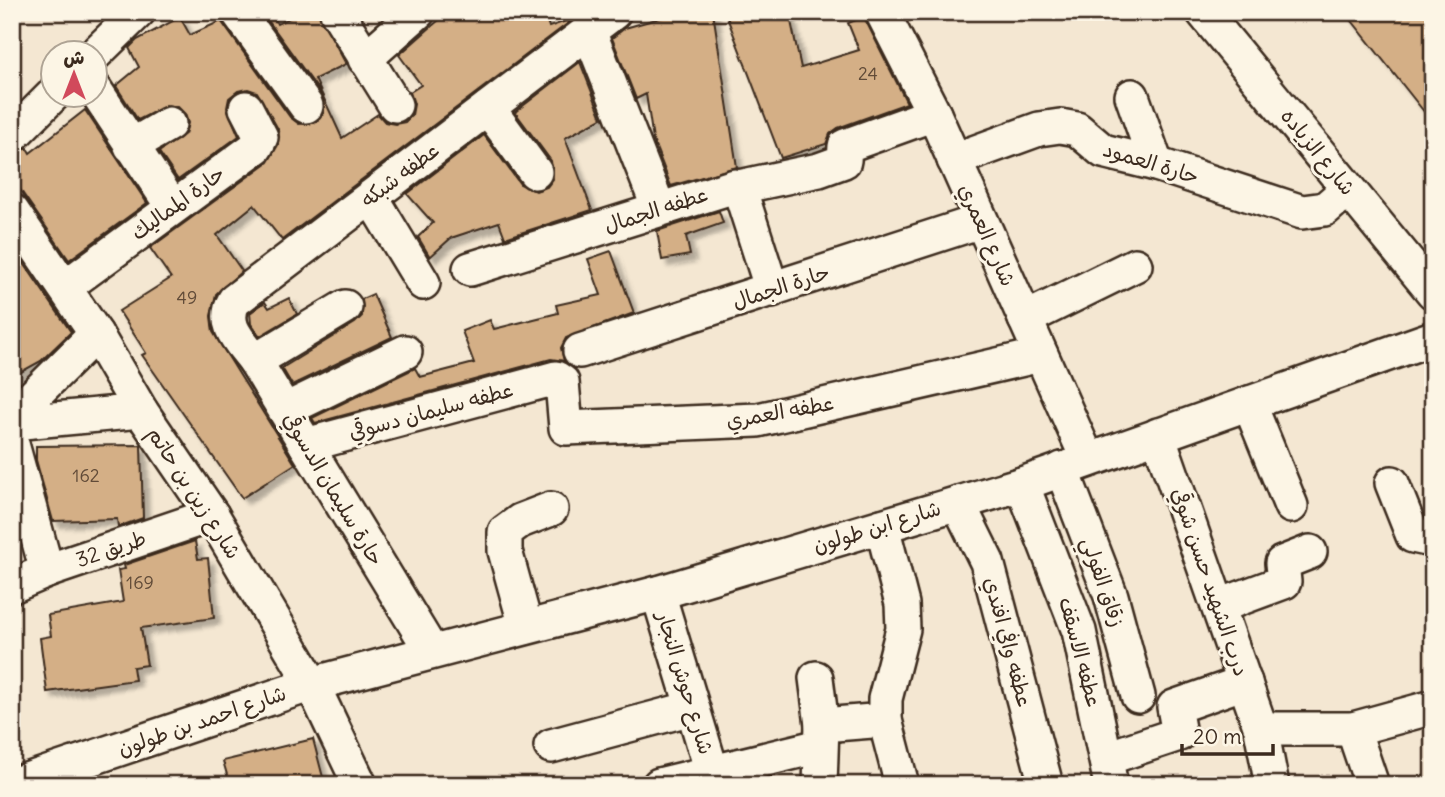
<svg xmlns="http://www.w3.org/2000/svg" width="1445" height="797" viewBox="0 0 1445 797" font-family="Delius,'Playpen Sans Arabic',sans-serif">
	<style>
		.building { fill: #d4af86; stroke: #3b2a1e; stroke-width: 2; filter: url(#shadow) }
		.lines { fill: none; stroke-linecap: round; stroke-linejoin: round }
		.minor-casing { stroke: #3b2a1e; stroke-width: 38 }
		.minor { stroke: #fcf5e5; stroke-width: 33 }
		.labels { text-anchor: middle; stroke-width: 6; stroke-linejoin: round; paint-order: stroke }
		.number-label { font-size: 18px; fill: #614b38 }
		.street-label { font-size: 21px; fill: #3b2a1e; stroke: #fcf5e5 }
	</style>
	<defs>
		<filter id="shadow"><feDropShadow dx="6" dy="6" stdDeviation="2" flood-color="#0004"/></filter>
	</defs>
	<rect width="100%" height="100%" fill="#f4e7d2"/>
	<filter id="ink" filterUnits="userSpaceOnUse"><feTurbulence type="fractalNoise" baseFrequency=".0143" numOctaves="2"/><feDisplacementMap in="SourceGraphic" scale="14" xChannelSelector="R" yChannelSelector="G"/><feConvolveMatrix kernelMatrix="1 2 1 2 8 2 1 2 1" color-interpolation-filters="sRGB"/></filter>
	<g filter="url(#ink)">
		<g class="building">
			<polygon points="262,12 272,12 277,24 302,12 318,12 346,64 315,79 342,138 378,114 385,122 395,124 405,122 412,115 414,104 410,92 421,85 399,55 448,12 544,12 549,27 575,18 282,240 254,205 217,235 242,271 216,294 211,316 213,332 295,464 242,498 142,355 146,353 119,311 171,278 150,248 268,162 278,145 278,129 257,92 248,89 238,91 229,98 227,108 239,136 178,180 159,152 185,134 188,123 185,114 178,107 168,105 138,120 116,86 139,67 129,48 137,40 180,17 190,35 221,21 290,117 299,124 317,122 324,113 322,95"/>
			<polygon points="681,12 713,12 737,167 671,186 653,140 646,94 636,99 612,38 625,28"/>
			<polygon points="725,12 789,12 801,68 859,50 848,23 864,17 907,103 838,128 830,134 826,144 781,158"/>
			<polygon points="1345,12 1433,12 1433,123"/>
			<polygon points="580,62 602,118 565,138 592,210 505,238 499,222 451,238 430,257 418,237 433,223 407,194 484,135 520,184 536,191 547,187 553,179 551,161 515,112"/>
			<polygon points="85,110 147,203 69,260 12,178 12,155 27,148 30,153"/>
			<polygon points="719,211 723,223 686,236 690,255 662,260 657,231"/>
			<polygon points="12,246 71,332 41,361 12,377"/>
			<polygon points="611,251 634,313 566,338 561,348 564,361 551,359 315,423 312,418 415,368 420,377 474,363 462,331 490,320 494,329 558,313 556,305 601,295 588,259"/>
			<polygon points="373,294 392,337 292,385 282,368 355,323 362,316 362,299"/>
			<polygon points="289,298 297,314 260,336 251,324 250,313 265,302 269,308"/>
			<polygon points="141,445 143,518 118,527 117,519 53,521 36,460 36,446"/>
			<polygon points="195,541 198,559 208,558 214,618 141,628 147,665 133,667 135,680 47,692 40,638 51,636 48,615 123,602 118,570 125,569 124,565"/>
			<polygon points="313,739 325,785 230,785 223,761"/>
		</g>
		<g class="lines">
			<defs>
				<g id="minor">
					<polyline points="238,12 306,106"/>
					<polyline points="337,12 395,105"/>
					<polyline points="882,12 934,114 1088,460"/>
					<polyline points="1203,12 1433,292"/>
					<polyline points="589,31 659,209"/>
					<polyline points="94,55 138,12"/>
					<polyline points="365,59 418,12"/>
					<polyline points="94,88 172,206"/>
					<polyline points="1132,96 1156,164"/>
					<polyline points="488,108 535,172"/>
					<polyline points="12,136 54,94"/>
					<polyline points="131,146 169,124"/>
					<polyline points="954,160 1039,129 1060,126 1077,129 1103,151 1156,164 1302,212 1325,209 1348,189"/>
					<polyline points="739,187 819,170 844,161 845,146 934,114"/>
					<polyline points="371,197 423,283"/>
					<polyline points="12,211 96,334 141,411 212,515 312,684 360,785"/>
					<polyline points="470,269 735,186 739,187 772,290"/>
					<polyline points="65,287 256,147 261,137 246,108"/>
					<polyline points="1025,319 1135,265"/>
					<polyline points="580,351 981,221"/>
					<polyline points="255,361 345,307"/>
					<polyline points="1249,403 1291,506"/>
					<polyline points="285,410 405,352"/>
					<polyline points="12,417 96,334"/>
					<polyline points="12,423 141,411"/>
					<polyline points="1158,435 1261,729 1272,785"/>
					<polyline points="12,444 47,571"/>
					<polyline points="306,445 556,378 562,382 566,428 758,420 1041,355"/>
					<polyline points="1062,469 1111,596 1138,696"/>
					<polyline points="1392,483 1413,536 1427,539 1433,534"/>
					<polyline points="1022,484 1079,631 1111,785"/>
					<polyline points="958,503 987,562 1046,785"/>
					<polyline points="882,526 902,604 903,629 885,699 885,720 902,785"/>
					<polyline points="12,586 47,571 212,515"/>
					<polyline points="658,593 712,772"/>
					<polyline points="1219,606 1284,582 1282,563 1310,552"/>
					<polyline points="526,627 505,551 505,532 520,521 551,509"/>
					<path d="M432,652L255,361C240,341 221,325 234,301L614,12"/>
					<polyline points="816,678 822,725 820,785"/>
					<polyline points="822,725 885,720"/>
					<polyline points="1261,729 1353,729 1433,707"/>
					<polyline points="1353,729 1372,785"/>
					<polyline points="551,746 692,708"/>
					<polyline points="1107,758 1179,734 1174,707 1245,682"/>
					<polyline points="12,785 312,684 658,593 1022,484 1433,338"/>
					<polyline points="659,785 820,746"/>
				</g>
			</defs>
			<use href="#minor" class="minor-casing"/>
			<use href="#minor" class="minor"/>
		</g>
	</g>
	<g class="labels">
		<g class="number-label">
			<text x="868" y="80">24</text>
			<text x="187" y="304">49</text>
			<text x="86" y="482">162</text>
			<text x="140" y="589">169</text>
		</g>
		<g class="street-label">
			<text transform="translate(1318 152) rotate(51)" y="7">شارع الزياده</text>
			<text transform="translate(1151 163) rotate(17)" y="7">حارة العمود</text>
			<text transform="translate(400 175) rotate(-37)" y="7">عطفه شبكه</text>
			<text transform="translate(178 203) rotate(-36)" y="7">حارة المماليك</text>
			<text transform="translate(656 210) rotate(-18)" y="7">عطفه الجمال</text>
			<text transform="translate(987 235) rotate(66)" y="7">شارع العمري</text>
			<text transform="translate(781 287) rotate(-18)" y="7">حارة الجمال</text>
			<text transform="translate(431 411) rotate(-15)" y="7">عطفه سليمان دسوقي</text>
			<text transform="translate(780 412) rotate(-10)" y="7">عطفه العمري</text>
			<text transform="translate(333 489) rotate(59)" y="7">حارة سليمان الدسوقي</text>
			<text transform="translate(194 493) rotate(57)" y="7">شارع زين بن حاتم</text>
			<text transform="translate(877 527) rotate(-17)" y="7">شارع ابن طولون</text>
			<text transform="translate(111 549) rotate(-19)" y="7">طريق 32</text>
			<text transform="translate(1103 582) rotate(71)" y="7">زقاق الفولي</text>
			<text transform="translate(1210 582) rotate(71)" y="7">درب الشهيد حسن شوقي</text>
			<text transform="translate(1008 642) rotate(75)" y="7">عطفه وافي افندي</text>
			<text transform="translate(1080 652) rotate(75)" y="7">عطفه الاسقف</text>
			<text transform="translate(685 683) rotate(73)" y="7">شارع حوش النجار</text>
			<text transform="translate(202 721) rotate(-19)" y="7">شارع احمد بن طولون</text>
		</g>
	</g>
	<rect width="1445" height="797" fill="none" stroke="#fcf5e5" stroke-width="42"/>
	<rect x="21" y="21" width="1403" height="755" fill="none" stroke="#3b2a1e" stroke-width="2.5" filter="url(#ink)"/>
	<g transform="translate(74 74)"><circle r="33" fill="#fcf5e5" stroke="#afa495" stroke-width="2"/>
	<path d="M0-5L12 26L0 18L-12 26Z" fill="#d1495b"/>
	<text y="-10" font-size="19" font-weight="bold" text-anchor="middle" fill="#3b2a1e">ش</text>
	</g>
	<path d="M1182 744v10h91v-10" fill="none" stroke="#3b2a1e" stroke-width="3.5"/>
	<text x="1193" y="744" font-size="21" fill="#3b2a1e" stroke="#fcf5e5" stroke-width="5" paint-order="stroke">20 m</text>
</svg>
